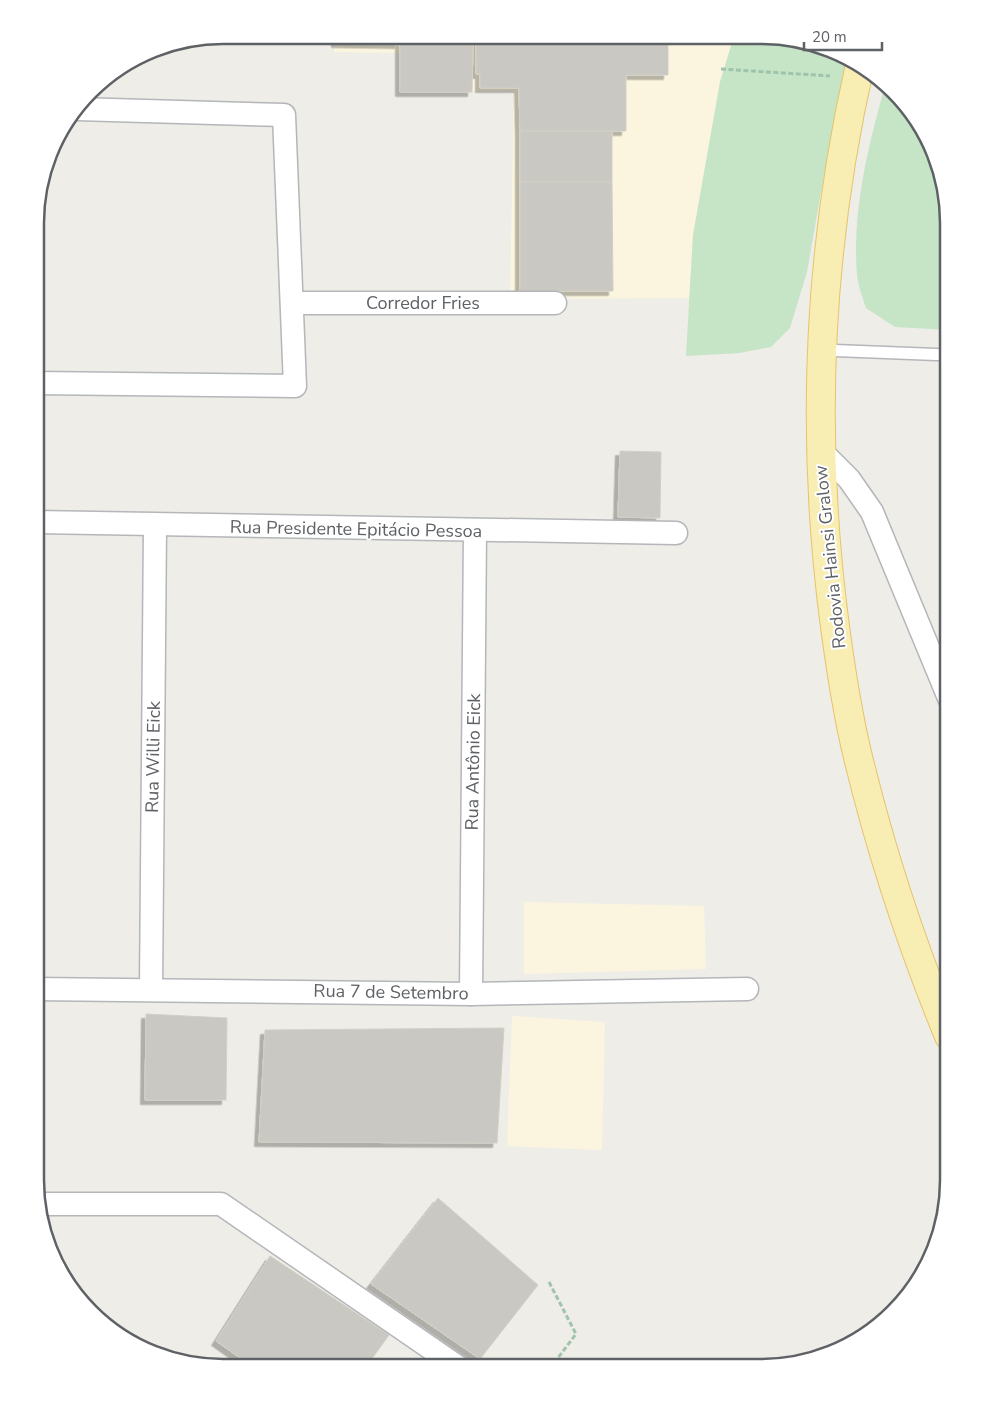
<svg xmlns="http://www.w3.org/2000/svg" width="984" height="1403" viewBox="0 0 984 1403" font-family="'Nunito Sans',sans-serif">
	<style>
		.commercial { fill: #fbf5df }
		.green { fill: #c6e4c6 }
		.building { fill: #cac8c3; stroke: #d3cfc5; filter: url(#shadow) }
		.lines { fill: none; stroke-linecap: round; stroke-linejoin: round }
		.lane-casing { stroke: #b4b6ba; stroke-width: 14 }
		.street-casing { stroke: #b4b6ba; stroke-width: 25 }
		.primary-casing { stroke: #e5c46a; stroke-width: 30 }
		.path { stroke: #9fc4ab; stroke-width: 3; stroke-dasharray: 5 2.5; stroke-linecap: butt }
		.lane { stroke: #fff; stroke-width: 11 }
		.street { stroke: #fff; stroke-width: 22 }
		.primary { stroke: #f8edb3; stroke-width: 28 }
		.labels { text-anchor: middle; stroke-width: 4; stroke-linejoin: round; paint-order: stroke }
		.street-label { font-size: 18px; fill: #5e6165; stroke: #fff }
		.rim { fill: none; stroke: #5e6165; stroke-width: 2.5 }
	</style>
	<defs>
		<filter id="shadow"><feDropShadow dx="-4.5" dy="4.5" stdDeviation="0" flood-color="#0004"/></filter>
	</defs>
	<rect width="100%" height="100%" fill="#efede7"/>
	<g class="commercial">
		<polygon points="334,35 734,36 720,82 693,235 689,298 510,299 514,91 400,92 400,53 334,52"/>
		<polygon points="524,902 704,906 706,969 524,974"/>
		<polygon points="512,1016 605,1022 602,1150 507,1146"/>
	</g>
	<g class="green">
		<path d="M734,36C777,37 811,37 849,59L824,175L807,272L790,328L771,347L739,353L686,356L693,235L720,82Z"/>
		<path d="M885,86L930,140L949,223V330L895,327L866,308C863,298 858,286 857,275C852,212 868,146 885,86Z"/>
	</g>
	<g class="building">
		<polygon points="336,35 399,36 399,44 336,43"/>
		<polygon points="476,36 668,36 668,75 626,75 626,131 520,131 519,88 480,88 480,74 476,74"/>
		<polygon points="400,41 473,42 472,92 400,92"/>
		<rect x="520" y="131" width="92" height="51"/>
		<polygon points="520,182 612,182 613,291 520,291"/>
		<polygon points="620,451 661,452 660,518 618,517"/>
		<polygon points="146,1014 227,1018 226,1100 145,1100"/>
		<polygon points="504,1028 497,1143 259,1142 265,1030"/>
		<polygon points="438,1198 538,1285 480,1359 371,1284"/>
		<polygon points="270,1256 389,1335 366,1367 253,1367 216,1341"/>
	</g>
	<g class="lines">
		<defs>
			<polyline id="lane" points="822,350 949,355"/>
			<g id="street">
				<polyline points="292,303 555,303"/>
				<polyline points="36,383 295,386 284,115 77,109"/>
				<polyline points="819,449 849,479 872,512 949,698"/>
				<polyline points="36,522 676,533"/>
				<polyline points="35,989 471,994 747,989"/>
				<polyline points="151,989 155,526"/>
				<polyline points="471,994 475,530"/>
				<polyline points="41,1204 221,1204 458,1367"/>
			</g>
			<path id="primary" d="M860,65C818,249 810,432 834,619C840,665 847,712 858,757C881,852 912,946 949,1036"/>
		</defs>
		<use href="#lane" class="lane-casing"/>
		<use href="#street" class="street-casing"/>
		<use href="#primary" class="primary-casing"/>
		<g class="path">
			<polyline points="721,69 830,76"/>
			<polyline points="549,1282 576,1334 551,1367"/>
		</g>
		<use href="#lane" class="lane"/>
		<use href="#street" class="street"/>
		<use href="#primary" class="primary"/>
	</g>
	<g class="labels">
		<g class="street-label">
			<text x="423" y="309">Corredor Fries</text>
			<text transform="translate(356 529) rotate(1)" y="6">Rua Presidente Epitácio Pessoa</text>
			<text transform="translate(830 557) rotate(-96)" y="6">Rodovia Hainsi Gralow</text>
			<text transform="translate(153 757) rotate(-89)" y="6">Rua Willi Eick</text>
			<text transform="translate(473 762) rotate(-89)" y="6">Rua Antônio Eick</text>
			<text transform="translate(391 992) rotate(1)" y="6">Rua 7 de Setembro</text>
		</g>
	</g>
	<path d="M0 0H984V1403H0ZM223 44H761A179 179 0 0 1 940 223V1180A179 179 0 0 1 761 1359H223A179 179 0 0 1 44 1180V223A179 179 0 0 1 223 44Z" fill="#fff" fill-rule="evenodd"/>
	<path class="rim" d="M223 44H761A179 179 0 0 1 940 223V1180A179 179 0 0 1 761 1359H223A179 179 0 0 1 44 1180V223A179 179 0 0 1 223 44Z"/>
	<path d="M804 42v8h78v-8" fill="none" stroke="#5e6165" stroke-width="2.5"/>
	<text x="812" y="42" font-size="15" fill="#5e6165" stroke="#ffffff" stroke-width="4" paint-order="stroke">20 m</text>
</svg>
